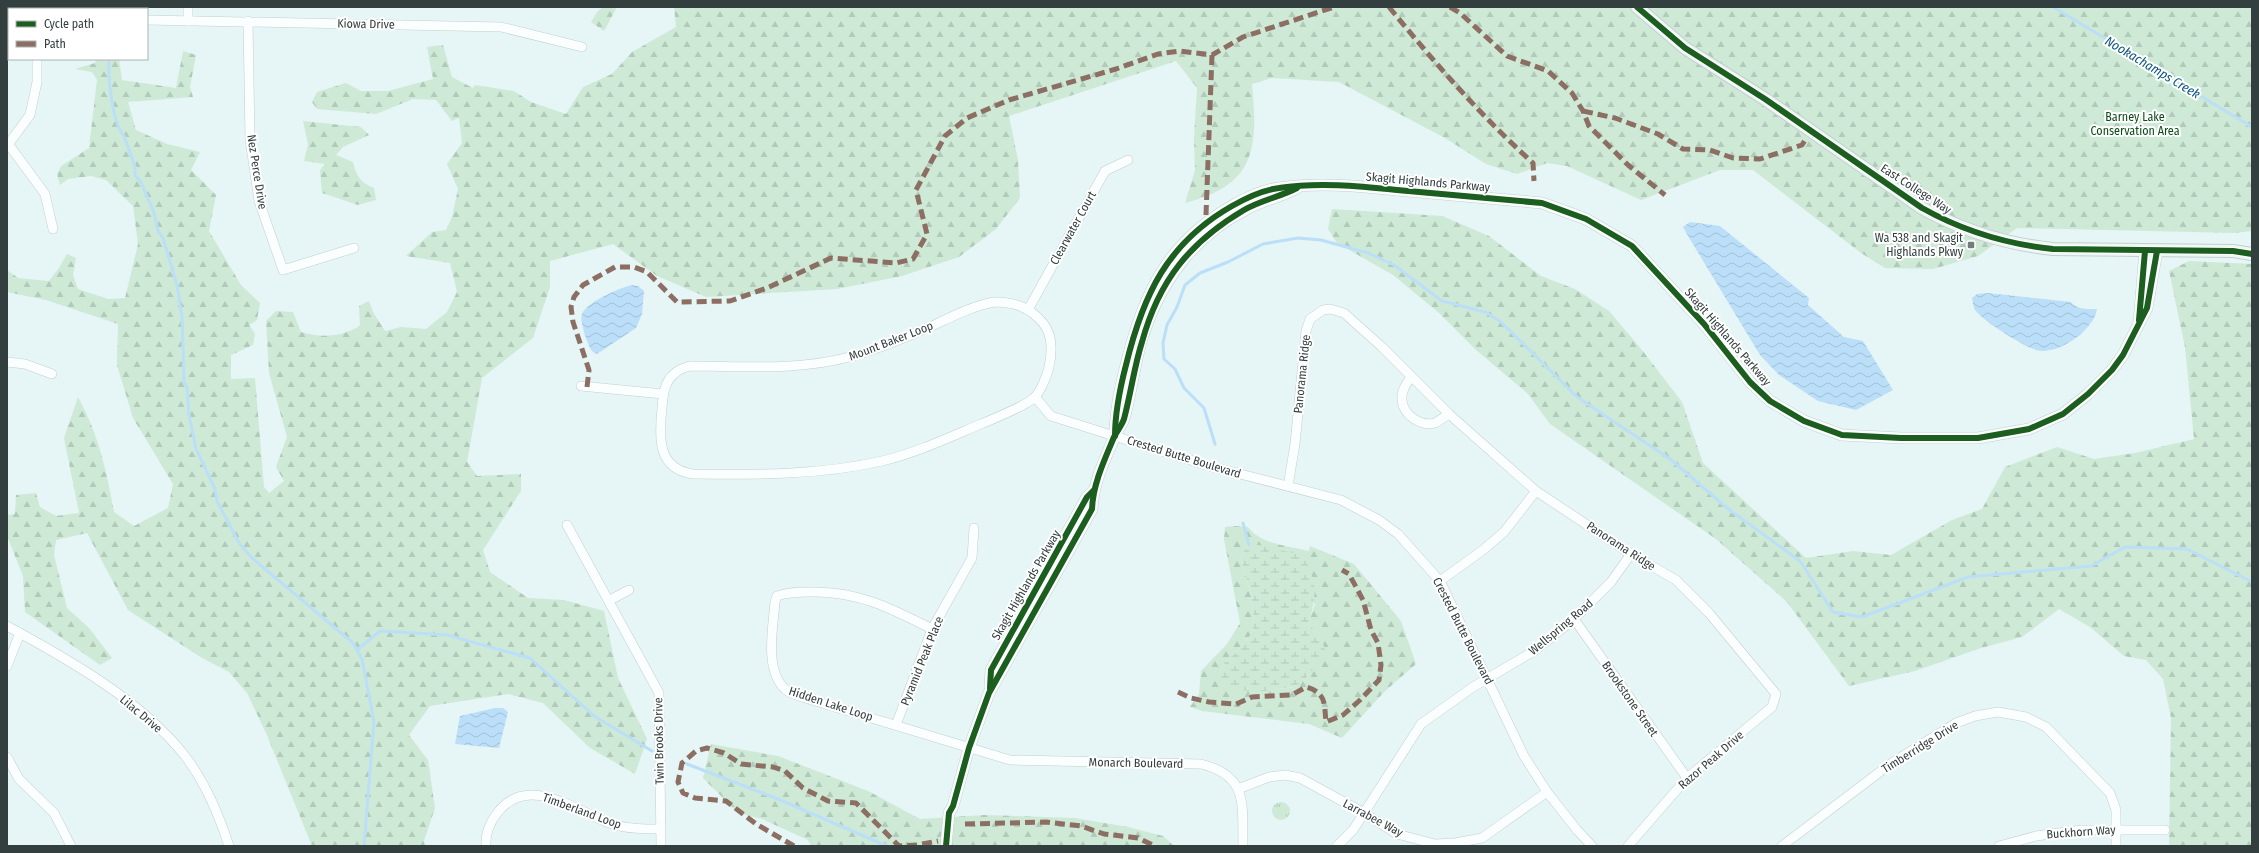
<svg xmlns="http://www.w3.org/2000/svg" width="2259" height="853" viewBox="0 0 2259 853" font-family="'Fira Sans Condensed',sans-serif">
	<style>
		.grass { fill: url(#grass-tufts) }
		.forest { fill: url(#forest-firs); fill-rule: evenodd }
		.wetland { fill: url(#wetland-marsh) }
		.water { fill: url(#water-waves) }
		.lines { fill: none; stroke-linecap: round; stroke-linejoin: round }
		.stream { stroke: #bbdff8; stroke-width: 3 }
		.minor-casing { stroke: #c3cfcf; stroke-width: 10 }
		.tertiary-casing { stroke: #c3cfcf; stroke-width: 12 }
		.secondary-casing { stroke: #c3cfcf; stroke-width: 14 }
		.minor { stroke: #fbfefe; stroke-width: 9 }
		.tertiary { stroke: #fbfefe; stroke-width: 11 }
		.secondary { stroke: #eef7f5; stroke-width: 12 }
		.quiet { stroke: #8d6e63; stroke-width: 5; stroke-dasharray: 10 5; stroke-linecap: butt }
		.cycleway-casing { stroke: #fff; stroke-width: 8 }
		.cycleway { stroke: #1b5e20; stroke-width: 6 }
		.poi-dot { fill: #727e7e; stroke: #fff; stroke-width: 1.5 }
		.labels { text-anchor: middle; stroke-width: 4; stroke-linejoin: round; paint-order: stroke }
		.street-label { font-size: 12px; fill: #333e3e; stroke: #fff }
		.park-label { font-size: 12px; fill: #0e4b1b; stroke: #fff }
		.poi-label { font-size: 12px; fill: #333e3e; stroke: #fff; text-anchor: end }
		.water-label { font-size: 13px; font-style: italic; fill: #09537f; stroke: #fff }
	</style>
	<defs>
		<pattern id="grass-tufts" width="24" height="20" patternUnits="userSpaceOnUse"><rect width="24" height="20" fill="#ceead6"/><path d="M3 7l-1-3M5 7V3M7 7l1-3M15 17l-1-3M17 17v-4M19 17l1-3" fill="none" stroke="#b1cab9"/></pattern>
		<pattern id="forest-firs" width="22" height="20" patternUnits="userSpaceOnUse"><rect width="22" height="20" fill="#ceead6"/><path d="M5 1l3.5 6h-7zM16 11l3.5 6h-7z" fill="#b1cab9"/></pattern>
		<pattern id="wetland-marsh" width="20" height="14" patternUnits="userSpaceOnUse"><rect width="20" height="14" fill="#ceead6"/><path d="M1 5h8M5 5V1M11 12h8M15 12V8" fill="none" stroke="#b1cab9"/></pattern>
		<pattern id="water-waves" width="16" height="10" patternUnits="userSpaceOnUse"><rect width="16" height="10" fill="#bbdff8"/><path d="M0 5q4-4 8 0t8 0" fill="none" stroke="#a1c0d6"/></pattern>
	</defs>
	<rect width="100%" height="100%" fill="#e6f5f5"/>
	<circle class="grass" cx="1281" cy="811" r="9"/>
	<g class="forest">
		<polygon points="603,7 617,7 604,31 591,22 598,11"/>
		<path d="M674,7H2252V231L2235,233L2017,228L1978,256L1933,269L1885,268L1861,253L1753,170H1720L1641,200L1567,166L1547,163L1517,174L1486,164L1445,138L1339,82L1272,78L1252,84C1258,149 1256,185 1185,203L1195,170L1194,138L1197,88L1176,61L1009,116L1018,160L1020,198L996,229L959,257L902,276L837,289L706,297L657,276L613,244L550,261V287L533,338L482,378L467,462L477,476L521,474V491L483,550L490,572L528,598L564,600L604,611L618,678L647,739L635,774L590,748L543,703L508,694L430,706L409,735L428,760L435,808L424,841L425,846H312L266,733L247,693L229,672L202,658L128,610L87,533L56,540L54,555L67,608L89,628L112,658L100,665L25,612L23,576L7,536V515L15,514L16,495L36,493L40,507L56,516L79,513L64,438L78,397C99,436 106,469 114,512L134,526L168,508L173,484L133,418L117,365L118,324L46,300L7,292V270L18,278L49,281L59,268L67,254L76,258L73,275L78,289L108,299L125,298L138,244L133,206L106,180L91,176L68,179L60,185L57,174L61,166L89,148L97,80L92,72L75,69L95,63L96,59H119L122,80L176,88L183,51L196,55L190,87L193,97L128,102L136,130L167,144L200,152L191,170L216,195L209,231L241,285L260,303L257,320L249,325L255,334L253,345L231,355V379L255,378L264,487L269,493L284,481L276,467L287,437L269,373L266,321L276,311L293,312L301,332C322,338 341,337 360,326L359,306L369,301L373,312L385,331L401,327L426,329L447,312L457,292L450,263L406,256L432,232L446,230L452,217L458,189L447,164L462,143L459,118L452,121L436,100L413,99L376,114L317,109L312,102L317,92L346,83L361,91H388L433,79L427,47L443,45L452,77L473,88L475,85L514,91L531,102L566,114L583,87L612,74L632,52L676,27Z"/>
		<path d="M303,121L361,127L369,135L343,147L336,155L353,162C356,176 361,183 374,188L376,200L358,205L322,193L320,170L325,164L304,161L308,144Z"/>
		<polygon points="1332,209 1442,216 1489,236 1541,276 1575,289 1609,311 1642,350 1682,402 1703,463 1806,558 1853,551 1891,555 1952,520 1982,509 2005,467 2057,447 2094,459 2135,453 2194,439 2185,347 2169,271 2189,261 2252,264 2252,846 2169,846 2171,718 2163,679 2146,660 2124,656 2090,627 2059,609 2022,637 1981,648 1915,671 1849,686 1787,602 1716,539 1550,424 1528,394 1475,349 1439,313 1393,275 1337,243 1328,229"/>
		<path d="M1235,526L1248,527C1260,544 1289,546 1309,551L1310,546L1354,564L1401,621L1416,664L1384,692L1342,738L1309,724L1202,711L1190,707L1199,694L1201,671L1227,644L1240,623L1224,539L1225,527ZM1249,545L1315,604L1308,624L1320,634L1295,687L1281,689L1219,675C1225,656 1231,660 1241,647C1244,643 1250,637 1252,632C1258,611 1246,576 1240,556Z"/>
		<polygon points="711,744 778,756 868,791 920,819 984,815 1075,818 1128,827 1163,836 1174,846 811,846 808,840 762,819 738,813 703,778"/>
	</g>
	<path class="wetland" d="M1249,545H1259L1302,555C1318,578 1317,598 1308,624L1320,634L1325,650L1309,675L1295,687L1256,692L1235,689L1219,675C1225,656 1231,660 1241,647C1244,643 1250,637 1252,632C1258,611 1246,576 1240,556Z"/>
	<g class="water">
		<polygon points="1690,222 1720,226 1809,298 1808,305 1844,337 1863,341 1893,390 1856,410 1818,401 1779,375 1760,355 1688,236 1683,227"/>
		<path d="M632,285L638,286L644,291L642,314L636,328L597,354L593,352C588,347 579,320 582,314C587,302 619,288 632,285Z"/>
		<path d="M1988,293L2071,302C2077,310 2088,309 2097,309C2094,330 2058,356 2036,350C2023,346 1983,321 1975,310C1973,307 1973,302 1972,298L1977,294Z"/>
		<polygon points="495,708 503,708 508,712 499,748 455,744 460,716"/>
	</g>
	<g class="lines">
		<g class="stream">
			<polyline points="2053,7 2252,127"/>
			<path d="M109,59C108,77 112,123 124,136L135,167V175L141,182L154,213L158,231L163,238L177,285L182,317L184,382L187,387L189,415L196,449L215,489L217,501L227,520L239,543L252,558L353,643L362,659L374,722L364,846"/>
			<polyline points="1215,444 1204,408 1184,388 1175,369 1164,359 1163,343 1167,325 1177,307 1185,285 1200,273 1228,262 1263,244 1298,238 1321,240 1368,253 1394,265 1442,301 1485,312 1501,322 1577,397 1670,459 1727,508 1800,561 1833,612 1862,617 1968,577 2091,566 2125,547 2187,549 2252,582"/>
			<polyline points="1243,523 1249,545"/>
			<polyline points="357,650 380,631 447,635 530,658 594,716 652,751"/>
			<polyline points="687,764 778,799 887,846"/>
		</g>
		<defs>
			<g id="minor">
				<polyline points="188,7 188,21"/>
				<polyline points="37,9 37,7"/>
				<polyline points="147,20 501,27 582,47"/>
				<polyline points="248,21 250,140 259,201 283,270 354,248"/>
				<polyline points="9,145 45,194 53,229"/>
				<polyline points="7,146 30,115 37,82 37,59"/>
				<path d="M994,302C1014,302 1030,307 1043,323C1053,335 1052,353 1049,367C1047,376 1041,390 1035,397C1028,405 993,419 981,424C950,437 916,453 882,461C821,475 756,475 693,474C657,469 659,437 662,408C663,396 664,382 674,374C679,369 684,368 690,366C743,366 797,371 849,357C877,350 907,337 934,325C953,316 973,306 994,302Z"/>
				<polyline points="1029,308 1105,171 1128,160"/>
				<polyline points="7,362 25,364 52,374"/>
				<path d="M1411,377C1406,384 1401,391 1402,400C1403,415 1421,427 1435,423C1439,421 1444,417 1449,414"/>
				<polyline points="581,386 663,394"/>
				<polyline points="1035,397 1051,416 1209,466 1341,500 1379,520 1398,534 1440,581 1524,756 1547,792 1577,830 1592,846"/>
				<polyline points="1288,486 1295,444 1306,331 1310,319 1323,310 1330,309 1344,313 1382,347 1449,414 1536,491 1631,554 1676,580 1709,613 1776,694 1772,707 1687,778 1628,846"/>
				<polyline points="567,525 659,693 661,846"/>
				<polyline points="1440,581 1483,550 1504,532 1536,491"/>
				<polyline points="610,600 629,590"/>
				<polyline points="1574,619 1687,778"/>
				<path d="M7,626C68,659 142,701 185,756C205,782 219,815 229,846"/>
				<path d="M932,629C891,608 858,591 810,592C799,592 788,592 777,596L775,602C773,628 764,671 786,690C792,695 804,697 812,700L1010,760L1201,764C1249,776 1242,805 1243,846"/>
				<polyline points="7,666 20,633"/>
				<polyline points="896,725 932,629 972,558 974,528"/>
				<polyline points="7,757 19,779 54,813 71,846"/>
				<polyline points="1238,789 1269,777 1285,775 1300,778 1364,813 1397,834 1435,844 1455,843 1482,838 1547,792"/>
				<path d="M486,846C485,833 490,822 498,812C529,773 577,812 612,824C628,829 645,829 661,829"/>
				<polyline points="1337,846 1353,830 1421,724 1473,687 1534,651 1574,619 1611,582 1631,554"/>
				<polyline points="1782,846 1893,762 1956,723 1975,716 1998,712 2026,717 2046,727 2110,793 2116,810 2116,846"/>
				<polyline points="1999,846 2036,836 2082,830 2165,830"/>
			</g>
			<g id="tertiary">
				<polyline points="2139,322 2145,251"/>
				<path d="M1115,436C1115,412 1120,388 1126,365C1143,295 1167,243 1232,206C1246,198 1263,190 1279,188C1318,182 1358,186 1397,190C1445,194 1494,199 1542,203L1586,219L1632,246L1704,324L1750,382L1770,401L1804,421L1842,435L1901,438H1978L2029,429L2063,414L2088,394L2112,370L2123,355L2147,308L2157,251"/>
				<polyline points="990,687 991,670 996,661 1087,497 1093,491"/>
				<path d="M946,846L949,813L953,806L969,748L989,693L1092,509C1093,484 1104,461 1114,438C1117,431 1121,425 1124,419C1131,394 1134,367 1141,342C1158,285 1192,236 1247,209C1263,200 1281,197 1297,188"/>
			</g>
			<path id="secondary" d="M1637,7L1685,48L1765,99L1922,208C1963,231 2005,244 2053,249L2233,251L2252,254"/>
		</defs>
		<use href="#minor" class="minor-casing"/>
		<use href="#tertiary" class="tertiary-casing"/>
		<use href="#secondary" class="secondary-casing"/>
		<use href="#minor" class="minor"/>
		<use href="#tertiary" class="tertiary"/>
		<use href="#secondary" class="secondary"/>
		<g class="quiet">
			<path d="M1389,7C1434,62 1480,115 1533,163L1534,181"/>
			<polyline points="1450,7 1460,13 1507,56 1548,71 1572,93 1583,111 1589,126 1628,165 1665,195"/>
			<polyline points="1583,111 1615,118 1658,134 1683,149 1710,150 1733,158 1760,159 1802,145 1807,137"/>
			<polyline points="1206,215 1212,55"/>
			<polyline points="587,387 589,370 573,322 571,307 574,297 583,285 615,267 634,267 647,272 677,302 730,301 767,288 831,258 896,263 913,259 927,234 916,190 945,136 967,118 1009,100 1116,69 1158,54 1180,51 1212,55 1243,37 1334,7"/>
			<path d="M1178,692L1191,698L1209,702L1236,704L1252,697L1292,695L1306,687C1327,693 1324,704 1326,722L1343,715L1360,700L1379,680L1381,665L1378,643L1371,630L1363,600L1349,574L1342,570"/>
			<polyline points="965,824 1046,822 1081,826 1104,834 1138,838 1155,846"/>
			<polyline points="794,846 756,824 726,801 695,798 683,793 678,782 682,763 696,751 707,748 724,753 741,764 773,767 785,771 803,788 828,801 856,803 899,846 917,845 938,841"/>
		</g>
		<defs>
			<g id="cycleway">
				<path d="M1637,7L1685,48L1765,99L1922,208C1963,231 2005,244 2053,249L2233,251L2252,254"/>
				<polyline points="2139,320 2145,251"/>
				<path d="M1115,436C1115,412 1120,388 1126,365C1143,295 1167,243 1232,206C1246,198 1263,190 1279,188C1318,182 1358,186 1397,190C1445,194 1494,199 1542,203L1586,219L1632,246L1704,324L1750,382L1770,401L1804,421L1842,435L1901,438H1978L2029,429L2063,414L2088,394L2112,370L2123,355L2147,308L2157,251"/>
				<polyline points="990,688 991,670 996,661 1087,497 1093,491"/>
				<path d="M946,846L949,813L953,806L969,748L989,693L1092,509C1093,484 1104,461 1114,437C1117,431 1122,425 1124,419C1131,393 1134,367 1142,342C1159,280 1190,242 1244,210C1261,200 1280,197 1297,188"/>
			</g>
		</defs>
		<use href="#cycleway" class="cycleway-casing"/>
		<use href="#cycleway" class="cycleway"/>
	</g>
	<rect class="poi-dot" x="1967" y="241" width="8" height="8" rx="2"/>
	<g class="labels">
		<g class="street-label">
			<text transform="translate(366 24) rotate(1)" y="4">Kiowa Drive</text>
			<text transform="translate(257 172) rotate(81)" y="4">Nez Perce Drive</text>
			<text transform="translate(1428 182) rotate(5)" y="4">Skagit Highlands Parkway</text>
			<text transform="translate(1916 189) rotate(33)" y="4">East College Way</text>
			<text transform="translate(1073 228) rotate(-61)" y="4">Clearwater Court</text>
			<text transform="translate(1728 337) rotate(49)" y="4">Skagit Highlands Parkway</text>
			<text transform="translate(891 341) rotate(-21)" y="4">Mount Baker Loop</text>
			<text transform="translate(1302 374) rotate(-84)" y="4">Panorama Ridge</text>
			<text transform="translate(1184 457) rotate(17)" y="4">Crested Butte Boulevard</text>
			<text transform="translate(1621 546) rotate(33)" y="4">Panorama Ridge</text>
			<text transform="translate(1026 585) rotate(-60)" y="4">Skagit Highlands Parkway</text>
			<text transform="translate(1561 627) rotate(-40)" y="4">Wellspring Road</text>
			<text transform="translate(1463 631) rotate(63)" y="4">Crested Butte Boulevard</text>
			<text transform="translate(922 661) rotate(-68)" y="4">Pyramid Peak Place</text>
			<text transform="translate(1630 699) rotate(55)" y="4">Brookstone Street</text>
			<text transform="translate(831 704) rotate(18)" y="4">Hidden Lake Loop</text>
			<text transform="translate(141 714) rotate(40)" y="4">Lilac Drive</text>
			<text transform="translate(659 741) rotate(-91)" y="4">Twin Brooks Drive</text>
			<text transform="translate(1920 747) rotate(-32)" y="4">Timberridge Drive</text>
			<text transform="translate(1711 760) rotate(-41)" y="4">Razor Peak Drive</text>
			<text transform="translate(1136 763) rotate(1)" y="4">Monarch Boulevard</text>
			<text transform="translate(582 811) rotate(20)" y="4">Timberland Loop</text>
			<text transform="translate(1373 818) rotate(28)" y="4">Larrabee Way</text>
			<text transform="translate(2081 832) rotate(-4)" y="4">Buckhorn Way</text>
		</g>
		<g class="park-label">
			<text x="2135" y="121">Barney Lake<tspan x="2135" dy="14">Conservation Area</tspan></text>
		</g>
		<g class="poi-label">
			<text x="1963" y="242">Wa 538 and Skagit<tspan x="1963" dy="14">Highlands Pkwy</tspan></text>
		</g>
		<g class="water-label">
			<text transform="translate(2153 67) rotate(31)" y="5">Nookachamps Creek</text>
		</g>
	</g>
	<rect width="2259" height="853" fill="none" stroke="#333e3e" stroke-width="16"/>
	<rect x="8" y="8" width="140" height="52" fill="#ffffff" stroke="#adb2b2"/>
	<rect x="16" y="21" width="20" height="6" fill="#1b5e20" stroke="#adb2b2"/>
	<text x="44" y="28" font-size="12" fill="#333e3e">Cycle path</text>
	<rect x="16" y="41" width="20" height="6" fill="#8d6e63" stroke="#adb2b2"/>
	<text x="44" y="48" font-size="12" fill="#333e3e">Path</text>
</svg>
